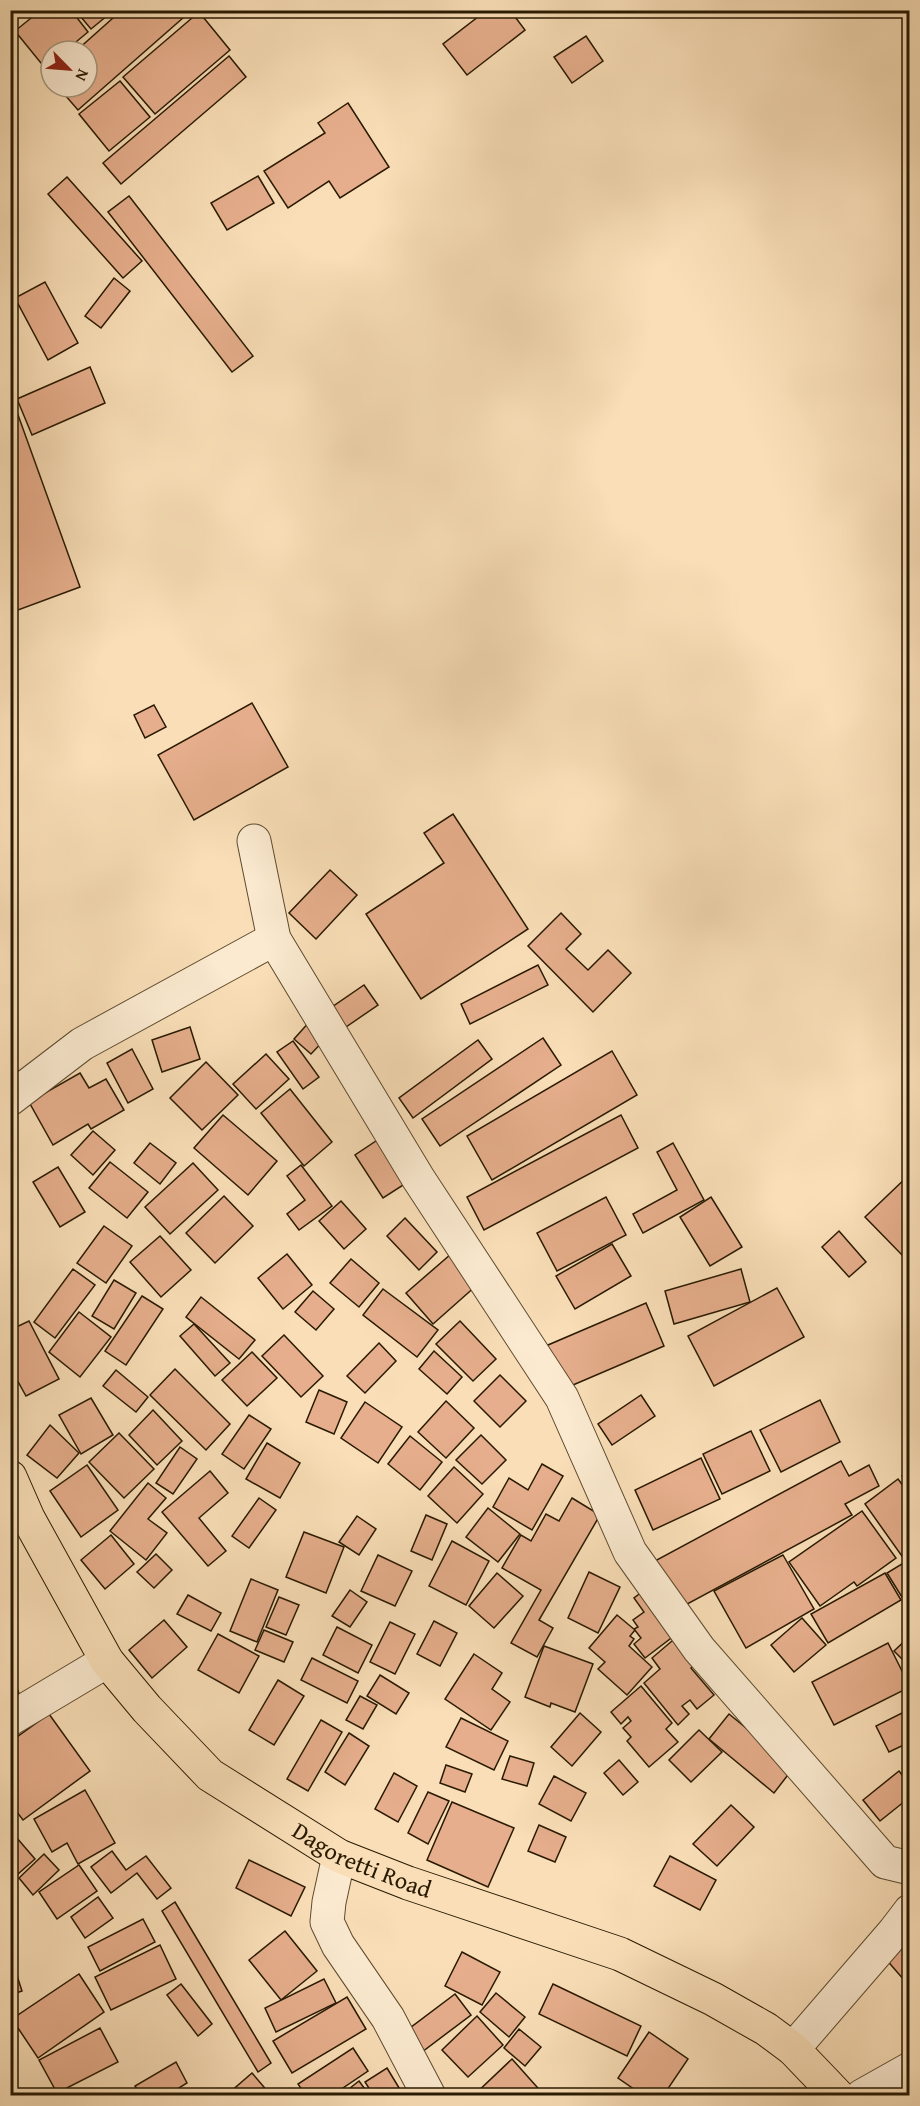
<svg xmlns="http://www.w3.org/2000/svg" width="920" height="2106" viewBox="0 0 920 2106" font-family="'Gentium Book Plus',serif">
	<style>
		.building { fill: #e6ae8c; stroke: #291a02; stroke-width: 1.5 }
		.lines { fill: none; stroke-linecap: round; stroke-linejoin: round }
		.minor-casing { stroke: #5d4b2f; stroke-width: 35 }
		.major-casing { stroke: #291a02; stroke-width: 35 }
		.minor { stroke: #fbead0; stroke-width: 33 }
		.major { stroke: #f9deb7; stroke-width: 33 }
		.labels { text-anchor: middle; stroke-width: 5; stroke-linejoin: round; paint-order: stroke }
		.street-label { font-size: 24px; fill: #291a02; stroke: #fbead0 }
	</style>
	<rect width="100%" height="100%" fill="#f9deb7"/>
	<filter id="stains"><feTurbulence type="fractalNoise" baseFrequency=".00333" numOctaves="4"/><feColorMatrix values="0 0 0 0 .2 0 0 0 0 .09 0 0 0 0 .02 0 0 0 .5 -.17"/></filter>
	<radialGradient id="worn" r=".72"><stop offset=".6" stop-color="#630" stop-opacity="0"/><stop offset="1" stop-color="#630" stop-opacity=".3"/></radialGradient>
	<g class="building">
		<polygon points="41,10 71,10 88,32 65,51 51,51 51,63 45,68 15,31"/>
		<polygon points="75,10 114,10 91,29"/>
		<polygon points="122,10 192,10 78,110 58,87 87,87 87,51 76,51"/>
		<polygon points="487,10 510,10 525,30 467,75 443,44"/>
		<polygon points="199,12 230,50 155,114 123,77"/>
		<polygon points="586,36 603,61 572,83 554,57"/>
		<polygon points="229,56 246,77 121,184 103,163"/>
		<polygon points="120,81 150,117 109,151 79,114"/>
		<polygon points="348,103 389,167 340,198 329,181 288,208 264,171 325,133 318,123"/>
		<polygon points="258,176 274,203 227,230 211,203"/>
		<polygon points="67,177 142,261 123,278 48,194"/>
		<polygon points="129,196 253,356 232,372 108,212"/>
		<polygon points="114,278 130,291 101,328 85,316"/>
		<polygon points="45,282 78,343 48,360 15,298"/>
		<polygon points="90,367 105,403 32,435 17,399"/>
		<polygon points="13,401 80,587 10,613 10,402"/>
		<polygon points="252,703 288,767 194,820 158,755"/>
		<polygon points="154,705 166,727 145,738 134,715"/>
		<polygon points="453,814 528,929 421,999 366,914 444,863 424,833"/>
		<polygon points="330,870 357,895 316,939 289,913"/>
		<polygon points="561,913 581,934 566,949 588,970 608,950 631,973 593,1012 528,946"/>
		<polygon points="538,965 548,985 470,1024 461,1004"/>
		<polygon points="364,985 378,1005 346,1027 332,1007"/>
		<polygon points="311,1020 328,1036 311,1054 294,1039"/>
		<polygon points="190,1027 200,1059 162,1072 152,1040"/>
		<polygon points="543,1038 561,1065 440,1146 422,1119"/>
		<polygon points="478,1040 492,1059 413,1118 399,1098"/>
		<polygon points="293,1041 319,1077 303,1089 277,1052"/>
		<polygon points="132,1049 153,1089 128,1103 107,1063"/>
		<polygon points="612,1051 637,1095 492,1180 467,1136"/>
		<polygon points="266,1054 289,1079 256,1109 233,1084"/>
		<polygon points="206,1062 238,1095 202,1130 170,1098"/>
		<polygon points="80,1073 89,1088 106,1079 124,1110 91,1129 88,1124 53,1145 29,1102"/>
		<polygon points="290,1089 332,1142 304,1166 261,1113"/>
		<polygon points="223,1115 277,1161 248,1195 194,1148"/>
		<polygon points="621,1115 638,1148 484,1230 467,1197"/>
		<polygon points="93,1131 115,1150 93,1175 71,1155"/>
		<polygon points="382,1137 411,1180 383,1198 355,1155"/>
		<polygon points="150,1143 176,1163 160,1184 134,1163"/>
		<polygon points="673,1143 704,1200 643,1233 633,1214 677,1190 657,1152"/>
		<polygon points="110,1162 148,1192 127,1218 89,1188"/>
		<polygon points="193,1163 218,1190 170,1234 145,1207"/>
		<polygon points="301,1165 332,1206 299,1230 287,1214 305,1200 287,1176"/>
		<polygon points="58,1167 85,1212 60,1227 33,1182"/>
		<polygon points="910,1174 910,1249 903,1256 865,1217"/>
		<polygon points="224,1196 253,1226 215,1263 186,1233"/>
		<polygon points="606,1197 626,1235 557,1271 537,1233"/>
		<polygon points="711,1197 742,1247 710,1266 680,1217"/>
		<polygon points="341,1201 366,1229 344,1249 319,1221"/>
		<polygon points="405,1218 437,1252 419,1270 387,1236"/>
		<polygon points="104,1226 132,1246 106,1283 77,1263"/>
		<polygon points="839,1231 866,1262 849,1277 822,1247"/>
		<polygon points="160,1236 191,1270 161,1297 130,1262"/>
		<polygon points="612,1244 631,1276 575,1309 556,1276"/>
		<polygon points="287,1254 312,1285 283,1309 258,1278"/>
		<polygon points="451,1254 477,1285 433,1324 406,1293"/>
		<polygon points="351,1259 379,1283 359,1307 330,1283"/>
		<polygon points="73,1269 95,1285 55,1338 34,1322"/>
		<polygon points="741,1269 750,1302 674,1324 665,1291"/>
		<polygon points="114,1280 136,1293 114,1329 92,1316"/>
		<polygon points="777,1288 804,1337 714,1386 688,1336"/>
		<polygon points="383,1289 438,1330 417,1357 363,1315"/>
		<polygon points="313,1291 334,1309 316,1330 295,1312"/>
		<polygon points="142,1296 163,1309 126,1365 105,1351"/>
		<polygon points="201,1297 255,1340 239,1359 186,1317"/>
		<polygon points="646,1303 664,1346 559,1391 541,1348"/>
		<polygon points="79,1312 111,1337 80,1377 49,1352"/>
		<polygon points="29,1321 59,1379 26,1396 10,1367 10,1330"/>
		<polygon points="460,1321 496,1359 473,1381 436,1344"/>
		<polygon points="194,1324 230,1363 215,1376 180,1336"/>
		<polygon points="284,1335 323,1376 301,1397 262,1356"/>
		<polygon points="379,1343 396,1361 365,1393 347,1376"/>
		<polygon points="434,1351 462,1377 447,1394 419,1369"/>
		<polygon points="252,1352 277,1378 247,1406 222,1380"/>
		<polygon points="175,1369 230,1424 206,1450 150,1395"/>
		<polygon points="116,1370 148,1397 136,1412 103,1386"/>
		<polygon points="500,1375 526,1401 500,1427 474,1401"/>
		<polygon points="319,1390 347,1402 334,1434 306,1422"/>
		<polygon points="641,1395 655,1416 612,1445 598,1424"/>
		<polygon points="91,1398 113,1435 81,1454 59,1415"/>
		<polygon points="820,1400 840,1442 781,1472 760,1430"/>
		<polygon points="446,1401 474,1428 446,1458 418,1432"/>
		<polygon points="365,1402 402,1427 378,1463 341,1438"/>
		<polygon points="153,1410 182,1441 157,1465 129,1435"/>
		<polygon points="249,1415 271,1429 244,1469 222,1454"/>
		<polygon points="50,1425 79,1453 57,1478 27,1455"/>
		<polygon points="751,1431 770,1471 722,1494 703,1454"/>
		<polygon points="119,1433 154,1469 124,1498 89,1462"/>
		<polygon points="481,1435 506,1460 482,1484 456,1460"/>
		<polygon points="410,1436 442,1462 420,1490 388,1464"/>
		<polygon points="267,1443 300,1463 280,1498 246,1479"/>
		<polygon points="180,1447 197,1459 173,1494 156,1483"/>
		<polygon points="701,1458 720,1499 653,1530 635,1490"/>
		<polygon points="841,1461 849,1476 869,1465 879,1486 845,1504 852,1515 678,1609 653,1562"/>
		<polygon points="542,1464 563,1476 532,1530 493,1507 509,1478 528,1490"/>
		<polygon points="87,1465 118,1510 81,1537 50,1491"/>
		<polygon points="454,1467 483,1494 457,1523 428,1496"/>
		<polygon points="910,1469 910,1483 902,1476"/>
		<polygon points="210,1471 228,1493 199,1518 226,1551 208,1566 162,1512"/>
		<polygon points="898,1479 910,1495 910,1555 904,1559 865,1504"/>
		<polygon points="148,1483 166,1498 148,1519 167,1533 146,1560 110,1531"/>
		<polygon points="259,1498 276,1510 249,1548 232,1536"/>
		<polygon points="572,1498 600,1515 539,1620 553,1628 537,1657 511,1643 541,1590 502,1568 521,1535 531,1541 546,1514 559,1521"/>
		<polygon points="488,1508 520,1534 498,1562 466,1537"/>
		<polygon points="862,1511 896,1558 857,1586 854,1582 820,1606 789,1562"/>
		<polygon points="426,1515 447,1524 432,1560 411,1551"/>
		<polygon points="357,1516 376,1529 359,1555 339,1542"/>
		<polygon points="304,1532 344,1547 326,1593 286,1577"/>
		<polygon points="111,1535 134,1564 105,1589 81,1560"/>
		<polygon points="452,1541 489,1561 466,1605 429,1586"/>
		<polygon points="156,1554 172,1570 154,1588 137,1572"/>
		<polygon points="378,1555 412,1571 395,1606 361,1591"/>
		<polygon points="783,1555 814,1609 746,1648 714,1591"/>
		<polygon points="910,1559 910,1610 887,1573"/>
		<polygon points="589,1572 620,1587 598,1633 568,1618"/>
		<polygon points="497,1573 523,1596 494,1628 469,1606"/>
		<polygon points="885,1573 901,1600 828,1643 811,1614"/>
		<polygon points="251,1579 278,1590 257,1642 230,1631"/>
		<polygon points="647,1588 679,1632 645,1658 634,1644 641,1638 634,1629 638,1627 633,1620 644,1612 634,1598"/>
		<polygon points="350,1590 367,1602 350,1627 332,1616"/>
		<polygon points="188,1595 221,1613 211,1631 177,1614"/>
		<polygon points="279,1597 299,1605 286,1635 266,1627"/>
		<polygon points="617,1615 635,1630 630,1636 634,1639 629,1646 652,1667 627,1695 598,1669 605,1662 589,1648"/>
		<polygon points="802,1618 826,1645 794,1672 771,1645"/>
		<polygon points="164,1620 187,1647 152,1678 129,1650"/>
		<polygon points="434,1621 457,1633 440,1666 417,1654"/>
		<polygon points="390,1622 415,1634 395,1674 370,1662"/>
		<polygon points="337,1627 372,1645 358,1673 323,1655"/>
		<polygon points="264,1630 293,1642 284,1662 255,1650"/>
		<polygon points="218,1634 259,1656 239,1693 198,1670"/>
		<polygon points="679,1635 701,1660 691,1668 714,1695 697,1709 690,1700 682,1706 689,1714 678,1725 644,1683 660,1669 652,1658"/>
		<polygon points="910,1636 910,1667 894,1651"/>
		<polygon points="888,1643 910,1687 834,1725 812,1682"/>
		<polygon points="544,1646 593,1664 575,1712 551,1703 550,1707 525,1697"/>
		<polygon points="474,1654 502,1673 492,1689 510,1702 491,1730 445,1699"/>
		<polygon points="312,1658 358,1681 347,1703 301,1680"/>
		<polygon points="10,1669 21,1699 10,1703"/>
		<polygon points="380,1675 409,1693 396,1714 367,1696"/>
		<polygon points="278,1680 304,1696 274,1745 249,1730"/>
		<polygon points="641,1686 672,1723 666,1729 678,1742 649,1767 627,1741 631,1737 623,1728 631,1721 628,1717 621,1724 611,1712"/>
		<polygon points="360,1696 377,1705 363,1729 346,1720"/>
		<polygon points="910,1709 910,1742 889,1752 876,1726"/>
		<polygon points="580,1713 601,1732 572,1766 551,1747"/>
		<polygon points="49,1714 90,1771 23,1820 10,1803 10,1742"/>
		<polygon points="729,1714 794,1767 774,1793 709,1739"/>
		<polygon points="461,1718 508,1741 494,1770 446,1747"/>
		<polygon points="321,1720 342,1732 308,1791 287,1779"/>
		<polygon points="699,1730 722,1752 691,1782 669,1760"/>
		<polygon points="349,1733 369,1746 345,1785 325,1772"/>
		<polygon points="510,1756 534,1763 527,1786 502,1779"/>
		<polygon points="619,1760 638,1782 623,1795 604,1773"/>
		<polygon points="446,1765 472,1774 465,1792 440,1783"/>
		<polygon points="899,1771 910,1785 910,1797 880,1821 863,1800"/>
		<polygon points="394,1773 417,1786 398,1822 375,1809"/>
		<polygon points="554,1776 586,1793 571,1821 539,1804"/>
		<polygon points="85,1790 115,1843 78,1864 67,1843 52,1852 34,1819"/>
		<polygon points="428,1792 449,1801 428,1844 408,1833"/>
		<polygon points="452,1802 514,1828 488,1887 427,1860"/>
		<polygon points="731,1805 754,1827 717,1866 693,1844"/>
		<polygon points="539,1825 566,1837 555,1862 528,1851"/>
		<polygon points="10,1830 35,1859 10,1881"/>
		<polygon points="112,1851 126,1870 146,1856 171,1888 157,1899 137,1873 111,1893 91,1867"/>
		<polygon points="44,1854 59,1870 33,1895 19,1878"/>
		<polygon points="670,1856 716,1880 700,1910 654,1886"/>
		<polygon points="249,1860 305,1887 291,1916 236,1888"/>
		<polygon points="79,1865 97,1891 57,1919 39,1892"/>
		<polygon points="98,1897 113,1918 85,1938 71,1917"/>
		<polygon points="175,1902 271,2063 258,2072 162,1911"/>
		<polygon points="143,1919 155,1942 100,1971 88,1947"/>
		<polygon points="285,1931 317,1971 281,2000 249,1960"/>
		<polygon points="901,1944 910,1954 910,1975 904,1980 885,1958"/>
		<polygon points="160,1945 176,1979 111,2010 95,1977"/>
		<polygon points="462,1952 500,1972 482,2005 445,1986"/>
		<polygon points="10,1954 22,1991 10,1995"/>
		<polygon points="79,1974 104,2012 38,2058 12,2019"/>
		<polygon points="324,1979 336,2003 276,2032 265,2008"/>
		<polygon points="181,1984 212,2024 198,2036 167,1995"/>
		<polygon points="553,1984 641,2026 627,2056 539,2014"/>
		<polygon points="496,1993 525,2017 509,2037 480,2012"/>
		<polygon points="455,1994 471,2015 422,2052 406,2031"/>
		<polygon points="347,1997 366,2029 292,2073 273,2041"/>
		<polygon points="477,2016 503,2045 468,2077 442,2050"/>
		<polygon points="100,2028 118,2062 57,2093 39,2060"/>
		<polygon points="519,2029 541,2047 525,2066 504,2048"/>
		<polygon points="649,2032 688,2059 663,2096 644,2096 618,2078"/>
		<polygon points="353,2048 368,2071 331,2096 306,2096 298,2084"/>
		<polygon points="512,2059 545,2096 473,2096"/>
		<polygon points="176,2062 187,2083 166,2096 141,2096 135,2086"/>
		<polygon points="387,2068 404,2096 374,2096 365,2082"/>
		<polygon points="252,2073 269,2093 266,2096 231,2096 229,2093"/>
		<polygon points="359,2081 370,2096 340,2096"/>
	</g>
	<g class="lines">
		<defs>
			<g id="minor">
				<polyline points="254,841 274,939 418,1178 562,1398 630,1552 699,1649 885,1862 910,1868"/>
				<polyline points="10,1099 82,1044 274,939"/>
				<polyline points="10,1719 107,1661"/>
				<polyline points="339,1856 329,1902 327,1922 338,1945 388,2018 429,2096"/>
				<polyline points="793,2049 894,1932 910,1911"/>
				<polyline points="862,2096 910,2069"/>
			</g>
			<g id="major">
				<path id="s1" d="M10,1477L28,1518L107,1661L147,1709L210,1775L339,1856L408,1883L620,1954L713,1999L766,2029L793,2049L838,2096"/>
			</g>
		</defs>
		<use href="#minor" class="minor-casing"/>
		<use href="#major" class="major-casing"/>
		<use href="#minor" class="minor"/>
		<use href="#major" class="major"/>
	</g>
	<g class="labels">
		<g class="street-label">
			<text dy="8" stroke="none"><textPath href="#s1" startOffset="537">Dagoretti Road</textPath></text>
		</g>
	</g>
	<rect width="920" height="2106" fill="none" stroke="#f9deb7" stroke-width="36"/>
	<rect x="12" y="12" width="896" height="2082" fill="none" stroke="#291a02" stroke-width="3"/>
	<rect x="18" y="18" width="884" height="2070" fill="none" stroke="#291a02" stroke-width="1.5"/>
	<g transform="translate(69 69) rotate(115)"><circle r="28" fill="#fbead0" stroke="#a7977e" stroke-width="1.5"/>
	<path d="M0-4.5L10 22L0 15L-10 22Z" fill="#8f2418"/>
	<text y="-9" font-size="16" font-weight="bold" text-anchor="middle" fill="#291a02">N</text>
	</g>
	<rect width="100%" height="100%" filter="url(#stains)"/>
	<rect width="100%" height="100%" fill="url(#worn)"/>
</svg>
